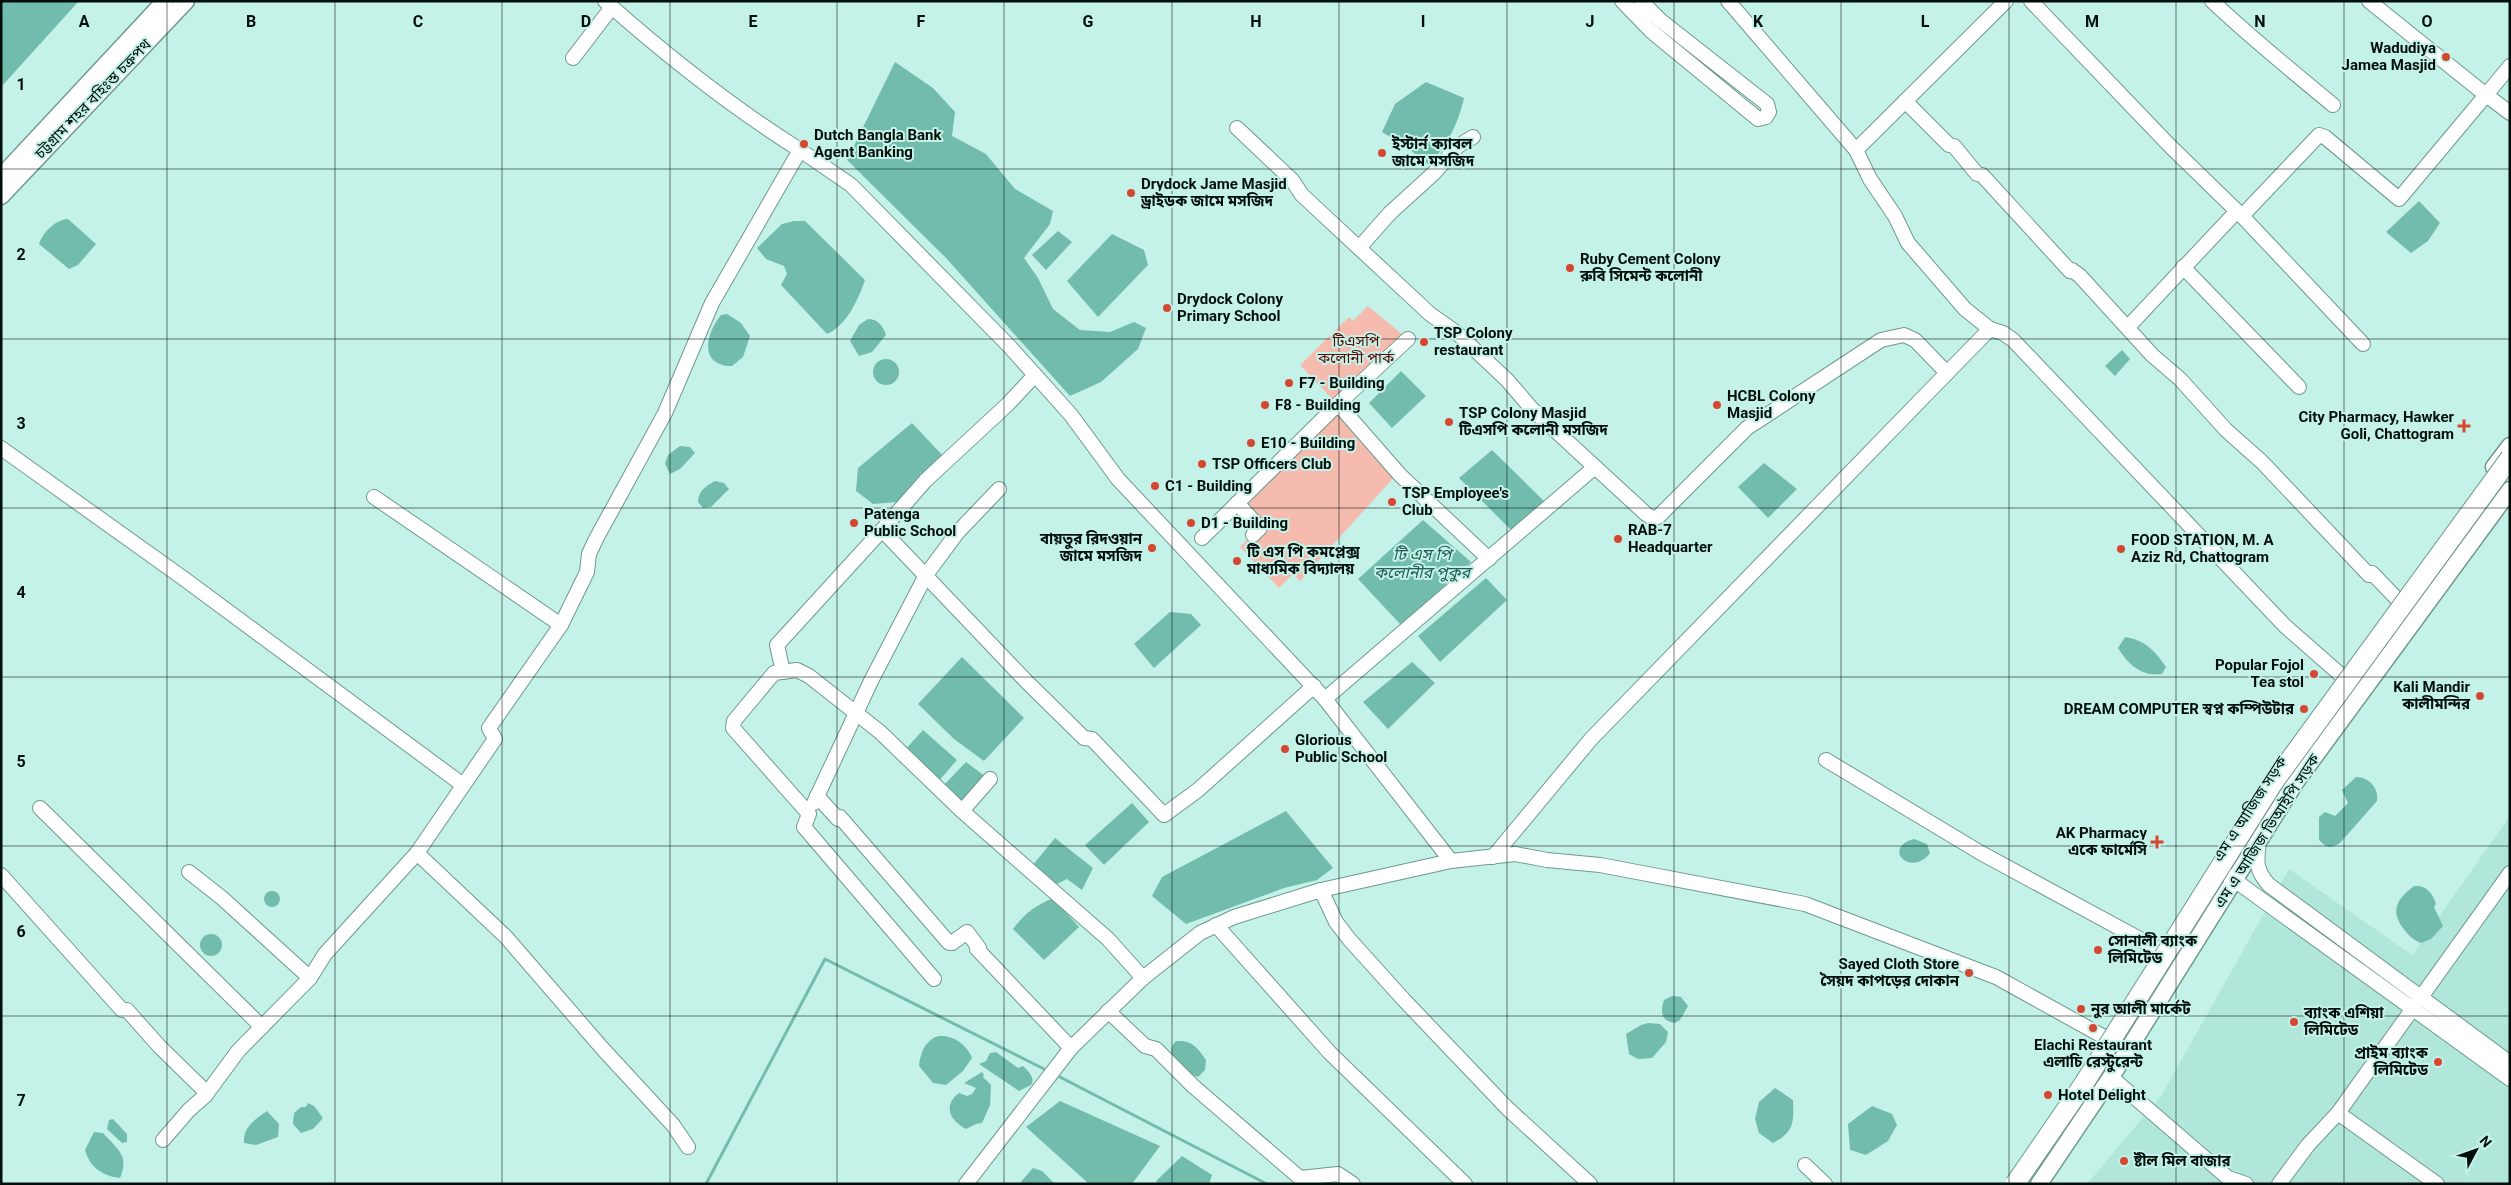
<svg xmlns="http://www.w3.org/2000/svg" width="2511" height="1185" viewBox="0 0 2511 1185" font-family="Roboto,'Noto Sans Bengali',sans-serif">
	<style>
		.built { fill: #b1e7db }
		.green { fill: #f6bbaf }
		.water { fill: #72bcad }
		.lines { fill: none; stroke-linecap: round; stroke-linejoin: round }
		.stream { stroke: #72bcad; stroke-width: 3 }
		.minor-casing { stroke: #6e998f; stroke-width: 16 }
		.major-casing { stroke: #6e998f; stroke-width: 19 }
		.minor { stroke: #fff; stroke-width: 14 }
		.major { stroke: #fff; stroke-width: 16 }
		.highway-bridge-casing { stroke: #6e998f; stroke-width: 21; stroke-linecap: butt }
		.highway-bridge { stroke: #fff; stroke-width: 19 }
		.grid { fill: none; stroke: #010f0c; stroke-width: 1; stroke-opacity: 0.55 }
		.poi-dot { fill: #d44832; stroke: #c5f2e8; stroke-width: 2 }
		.labels { text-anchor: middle; stroke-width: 4; stroke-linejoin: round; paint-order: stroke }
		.poi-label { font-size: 15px; font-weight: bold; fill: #010f0c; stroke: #c5f2e8; text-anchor: start }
		.street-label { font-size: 15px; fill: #010f0c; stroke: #c5f2e8 }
		.park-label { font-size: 15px; fill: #560c03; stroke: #c5f2e8 }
		.water-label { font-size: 16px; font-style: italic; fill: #215d53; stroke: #c5f2e8 }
		.grid-label { font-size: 16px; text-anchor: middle; font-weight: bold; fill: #010f0c; stroke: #c5f2e8; stroke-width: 4; stroke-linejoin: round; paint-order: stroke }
	</style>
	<rect width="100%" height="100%" fill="#c5f2e8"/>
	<polygon class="built" points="2510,816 2510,1184 2087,1184 2161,1096 2289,869 2412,955"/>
	<polygon class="green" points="1368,306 1408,339 1338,404 1397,474 1300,581 1293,574 1279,588 1240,547 1259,528 1236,503 1337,404 1300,365 1349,317 1353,321"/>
	<g class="water">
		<polygon points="1,1 79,1 1,87"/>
		<polygon points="895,62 933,88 955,112 952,136 986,154 1015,189 1053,211 1050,224 1024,258 1038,278 1053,309 1080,330 1110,332 1134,322 1146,328 1138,349 1101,382 1070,396 946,258 847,160"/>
		<path d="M1426,82L1464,98C1458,125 1447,145 1429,165L1404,145L1382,132L1395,104Z"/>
		<polygon points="2419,201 2440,223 2428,241 2411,253 2386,232"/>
		<path d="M68,219L96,244L78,265L69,269L39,244C43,232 55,220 68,219Z"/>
		<path d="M794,221H805L865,280C858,300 847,325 827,334L781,285L787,274L784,266L766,259L757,248L782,224Z"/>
		<polygon points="1058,231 1072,242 1046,270 1032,255"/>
		<polygon points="1112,234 1144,250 1148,265 1098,317 1067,281"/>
		<path d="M727,314L741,323L750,336L743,357L732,366C698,366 706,333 721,315Z"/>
		<path d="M868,319C878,319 883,326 886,335L872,352L859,356L850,341L859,325Z"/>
		<polygon points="2122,350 2130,359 2115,376 2105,366"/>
		<circle cx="886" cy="372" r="13"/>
		<polygon points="1401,371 1426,396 1392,428 1369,403"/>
		<polygon points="912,423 944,457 897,502 873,504 856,491 858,468"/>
		<polygon points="680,446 690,447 695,453 680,469 670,474 665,464 668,455"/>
		<polygon points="1492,450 1546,503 1511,530 1459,478"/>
		<polygon points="1764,463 1797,489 1768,518 1738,487"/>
		<path d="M715,481L724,483L729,489L711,507L703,508L698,502C698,491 706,486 715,481Z"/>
		<polygon points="1423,520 1471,562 1401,625 1358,579"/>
		<polygon points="1486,578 1507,600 1440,662 1418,636"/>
		<polygon points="1170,612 1191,614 1201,625 1154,668 1134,644"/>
		<path d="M2125,637C2145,640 2155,651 2166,667L2162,674C2141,677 2128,664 2118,648Z"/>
		<polygon points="962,657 1024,718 984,761 954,739 918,704"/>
		<polygon points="1412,662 1435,683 1388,729 1363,702"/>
		<polygon points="923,730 957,760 937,783 904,751"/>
		<polygon points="966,762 986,777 961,807 942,787"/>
		<path d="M2356,777C2369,777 2379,788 2377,801L2340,843C2330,849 2327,848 2319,840V817L2325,812L2335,816L2348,803L2342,790Z"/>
		<polygon points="1132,803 1149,822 1104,865 1085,845"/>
		<polygon points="1286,811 1333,868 1317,880 1284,888 1186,924 1152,896 1162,877"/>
		<polygon points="1055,838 1093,868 1082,890 1067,879 1055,885 1032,866"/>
		<path d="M1914,839L1927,844L1930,853C1911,878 1881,848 1914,839Z"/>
		<path d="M2414,886C2426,885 2433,893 2436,904L2434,907L2443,926L2431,939L2421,943C2413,940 2408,935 2403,928C2390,910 2397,899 2414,886Z"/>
		<circle cx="272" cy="899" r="8"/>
		<path d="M1053,898L1079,927L1044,960L1013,929C1025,913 1035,906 1053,898Z"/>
		<circle cx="211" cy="945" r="11"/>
		<path d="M1672,996L1681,997L1688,1006L1680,1020L1675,1023C1661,1021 1660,1012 1664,1000Z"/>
		<polygon points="1648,1023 1660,1024 1668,1032 1666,1042 1652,1058 1638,1059 1629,1054 1626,1034 1641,1025"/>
		<path d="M939,1036C954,1035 967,1045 972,1058L963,1071L946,1085L933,1083L919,1066C920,1053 926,1039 939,1036Z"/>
		<path d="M1176,1041C1192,1040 1197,1047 1206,1060L1205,1070L1198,1077C1185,1073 1161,1055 1176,1041Z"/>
		<path d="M996,1052L1018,1068L1023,1066C1028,1071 1036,1078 1031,1085L1019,1091L979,1064L986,1061L990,1053Z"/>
		<path d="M982,1072L984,1075L983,1077L991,1085L990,1105L982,1123L976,1124L966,1129C949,1120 943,1105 959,1093L967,1096L972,1094L976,1088L964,1083Z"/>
		<path d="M1775,1088L1793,1100C1794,1122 1794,1132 1773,1143L1759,1133L1755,1119L1759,1102Z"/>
		<polygon points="1060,1101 1160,1146 1132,1184 1089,1184 1026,1127"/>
		<polygon points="308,1103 314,1106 323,1118 313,1129 301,1133 293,1124 294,1113 301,1107 306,1107"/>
		<polygon points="1872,1106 1892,1114 1897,1125 1888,1141 1866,1155 1850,1150 1848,1124"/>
		<path d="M267,1111L279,1124L278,1137L256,1145L244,1143C243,1127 254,1120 267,1111Z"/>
		<polygon points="113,1119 127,1134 127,1142 122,1143 107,1129 109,1120"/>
		<path d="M94,1132L103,1133C117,1149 130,1155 120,1178C103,1176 90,1168 85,1150Z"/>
		<polygon points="1182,1156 1212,1175 1209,1184 1158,1184 1156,1181"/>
		<polygon points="1033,1168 1042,1171 1055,1184 1019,1184"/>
	</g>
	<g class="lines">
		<g class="stream">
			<polyline points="1056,1075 1267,1184"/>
			<polyline points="706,1184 825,959 1048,1071"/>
		</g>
		<defs>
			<g id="minor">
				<polyline points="1622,1 1651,31 1758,119 1766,117 1769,112 1767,104 1660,20 1641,1"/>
				<polyline points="1728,1 1856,150 2006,1"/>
				<polyline points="2031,1 2170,146 2242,216 2363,344"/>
				<path d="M2212,1C2251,38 2292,71 2333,105"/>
				<polyline points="573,58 612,7"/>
				<polyline points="2510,66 2486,95 2510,113"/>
				<polyline points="1905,101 1949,145 1954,146 1977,174 1982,175 2070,271 2072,270 2080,276 2152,355 2180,379 2226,430 2262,462 2369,575 2372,573 2397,599"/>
				<polyline points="1237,128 1292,180 1302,195 1430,314 1457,333 1507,380 1532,409 1595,467"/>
				<polyline points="800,150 851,185 1010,347 1071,415 1118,479 1325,699 1451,861 1515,854 1547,860 1600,865 1805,904 1996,977 2106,1038"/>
				<polyline points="1856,150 1870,179 1895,216 1908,243 1965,309 1990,329"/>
				<polyline points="2242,216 2319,135 2325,137 2399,199 2486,95 2369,1"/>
				<polyline points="1359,248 1390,213 1434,173 1458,146 1473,137"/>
				<polyline points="2183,267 2299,387"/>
				<polyline points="2128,327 2237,211"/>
				<polyline points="1338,404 1408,339"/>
				<polyline points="1,448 183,578 463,785"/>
				<polyline points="374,497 561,625"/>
				<polyline points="1237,503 1260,528 1253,535"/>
				<polyline points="882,530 926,480 1008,404 1035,375"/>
				<polyline points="1202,538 1338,404 1400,475 1489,559"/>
				<polyline points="783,672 777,645 882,530 1027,682 1084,738 1092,739 1164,815 1198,790 1314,686"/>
				<polyline points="1325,699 1595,467 1646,514 1652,518 1658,517 1747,428 1881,340 1904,335 1915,340 1947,373 1990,329 2003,333 2013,340 2285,626 2342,676"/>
				<polyline points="1826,760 1981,853 2160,950"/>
				<polyline points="817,796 838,819 840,817 949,943 952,943 967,932 979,948 977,949 1071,1048"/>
				<polyline points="814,803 871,681 926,575 957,533 999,489"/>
				<polyline points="40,808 262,1027"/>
				<polyline points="962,811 990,779"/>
				<path d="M2259,843C2256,861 2256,871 2269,885L2510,1063"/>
				<polyline points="417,853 506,937 602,1048 673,1125 688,1147"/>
				<polyline points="1493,857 1591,739 1947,373"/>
				<polyline points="189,872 222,898 310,978"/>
				<polyline points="2226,874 2510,1079"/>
				<polyline points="1,875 122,1010 127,1010 159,1046 207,1093"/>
				<polyline points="1321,890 1336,922 1349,939 1404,1000 1507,1108 1590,1184"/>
				<polyline points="1216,925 1330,1053 1465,1184"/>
				<polyline points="934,979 804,827 809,814 733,728 734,721 774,673 797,670 809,676 880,732 962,811 1108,939 1143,978"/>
				<polyline points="1108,1011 1145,1046 1156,1049 1193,1086 1300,1178 1338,1174 1353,1184"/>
				<polyline points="2111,1077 2228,1178 2246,1184"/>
				<polyline points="2338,1113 2437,1184"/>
				<path d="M163,1140L189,1110L205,1096L238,1051L310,978L325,954L417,853L495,739L489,728L561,625L587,572L589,554L596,539L665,413L712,303L800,150C730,106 667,56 605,1"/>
				<polyline points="1805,1165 1825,1184"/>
				<polyline points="966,1184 1071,1048 1143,978 1200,933 1234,917 1321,890 1451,861"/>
				<polyline points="2279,1184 2308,1145 2338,1113 2510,873"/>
			</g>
			<g id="major">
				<polyline points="1,177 165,1"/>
				<polyline points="1,196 186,1"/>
				<polyline points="2494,467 2510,446"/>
				<polyline points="2039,1184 2111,1077 2295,783 2510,490"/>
			</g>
		</defs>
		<use href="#minor" class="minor-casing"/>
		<use href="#major" class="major-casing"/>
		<use href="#minor" class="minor"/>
		<use href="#major" class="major"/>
		<defs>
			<polyline id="highway-bridge" points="2015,1184 2083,1085 2273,783 2510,458"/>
		</defs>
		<use href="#highway-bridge" class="highway-bridge-casing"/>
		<use href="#highway-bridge" class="highway-bridge"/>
	</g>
	<path class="grid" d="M167,1V1184M335,1V1184M502,1V1184M670,1V1184M837,1V1184M1004,1V1184M1172,1V1184M1339,1V1184M1507,1V1184M1674,1V1184M1841,1V1184M2009,1V1184M2176,1V1184M2344,1V1184M1,169H2510M1,339H2510M1,508H2510M1,677H2510M1,846H2510M1,1016H2510"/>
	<g class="poi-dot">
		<circle cx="2446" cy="57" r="5"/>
		<circle cx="804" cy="144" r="5"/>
		<circle cx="1382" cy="153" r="5"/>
		<circle cx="1131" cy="193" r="5"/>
		<circle cx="1570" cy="268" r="5"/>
		<circle cx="1167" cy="308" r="5"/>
		<circle cx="1424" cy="342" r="5"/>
		<circle cx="1289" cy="383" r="5"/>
		<circle cx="1265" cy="405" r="5"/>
		<circle cx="1717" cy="405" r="5"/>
		<circle cx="1449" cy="422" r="5"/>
		<path d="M2461.5 418.5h5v5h5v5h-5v5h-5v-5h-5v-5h5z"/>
		<circle cx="1251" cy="443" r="5"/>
		<circle cx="1202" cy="464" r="5"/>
		<circle cx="1155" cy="486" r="5"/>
		<circle cx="1392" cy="502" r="5"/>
		<circle cx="854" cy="523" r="5"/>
		<circle cx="1191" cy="523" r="5"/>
		<circle cx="1618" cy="539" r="5"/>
		<circle cx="1152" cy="548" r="5"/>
		<circle cx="2121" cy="549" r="5"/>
		<circle cx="1237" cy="561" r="5"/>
		<circle cx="2314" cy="674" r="5"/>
		<circle cx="2480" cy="696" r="5"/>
		<circle cx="2304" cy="709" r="5"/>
		<circle cx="1285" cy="749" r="5"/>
		<path d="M2154.5 834.5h5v5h5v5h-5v5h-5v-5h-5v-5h5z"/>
		<circle cx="2098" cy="950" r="5"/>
		<circle cx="1969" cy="973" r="5"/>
		<circle cx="2081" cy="1009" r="5"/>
		<circle cx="2294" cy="1022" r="5"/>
		<circle cx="2093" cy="1028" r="5"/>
		<circle cx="2438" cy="1062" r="5"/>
		<circle cx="2048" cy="1095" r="5"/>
		<circle cx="2124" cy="1161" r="5"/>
	</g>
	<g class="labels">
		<g class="poi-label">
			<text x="2436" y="53" text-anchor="end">Wadudiya<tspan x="2436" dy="17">Jamea Masjid</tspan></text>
			<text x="814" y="140">Dutch Bangla Bank<tspan x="814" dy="17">Agent Banking</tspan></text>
			<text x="1392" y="149">ইস্টার্ন ক্যাবল<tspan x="1392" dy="17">জামে মসজিদ</tspan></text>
			<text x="1141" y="189">Drydock Jame Masjid<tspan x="1141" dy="17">ড্রাইডক জামে মসজিদ</tspan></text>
			<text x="1580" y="264">Ruby Cement Colony<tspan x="1580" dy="17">রুবি সিমেন্ট কলোনী</tspan></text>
			<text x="1177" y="304">Drydock Colony<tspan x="1177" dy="17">Primary School</tspan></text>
			<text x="1434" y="338">TSP Colony<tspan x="1434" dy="17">restaurant</tspan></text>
			<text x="1299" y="388">F7 - Building</text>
			<text x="1727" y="401">HCBL Colony<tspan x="1727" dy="17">Masjid</tspan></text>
			<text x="1275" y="410">F8 - Building</text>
			<text x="1459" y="418">TSP Colony Masjid<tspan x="1459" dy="17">টিএসপি কলোনী মসজিদ</tspan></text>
			<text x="2454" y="422" text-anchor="end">City Pharmacy, Hawker<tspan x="2454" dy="17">Goli, Chattogram</tspan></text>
			<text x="1261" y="448">E10 - Building</text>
			<text x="1212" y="469">TSP Officers Club</text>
			<text x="1165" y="491">C1 - Building</text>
			<text x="1402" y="498">TSP Employee's<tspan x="1402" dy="17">Club</tspan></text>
			<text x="864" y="519">Patenga<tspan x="864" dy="17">Public School</tspan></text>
			<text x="1201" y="528">D1 - Building</text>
			<text x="1628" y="535">RAB-7<tspan x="1628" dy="17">Headquarter</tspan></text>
			<text x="1142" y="544" text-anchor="end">বায়তুর রিদওয়ান<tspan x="1142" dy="17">জামে মসজিদ</tspan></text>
			<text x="2131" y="545">FOOD STATION, M. A<tspan x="2131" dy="17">Aziz Rd, Chattogram</tspan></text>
			<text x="1247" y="557">টি এস পি কমপ্লেক্স<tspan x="1247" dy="17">মাধ্যমিক বিদ্যালয়</tspan></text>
			<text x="2304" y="670" text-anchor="end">Popular Fojol<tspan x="2304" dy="17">Tea stol</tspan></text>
			<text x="2470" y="692" text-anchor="end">Kali Mandir<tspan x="2470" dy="17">কালীমন্দির</tspan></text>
			<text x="2294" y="714" text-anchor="end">DREAM COMPUTER স্বপ্ন কম্পিউটার</text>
			<text x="1295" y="745">Glorious<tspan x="1295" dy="17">Public School</tspan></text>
			<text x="2147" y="838" text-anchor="end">AK Pharmacy<tspan x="2147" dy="17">একে ফার্মেসি</tspan></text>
			<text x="2108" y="946">সোনালী ব্যাংক<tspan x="2108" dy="17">লিমিটেড</tspan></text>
			<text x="1959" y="969" text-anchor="end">Sayed Cloth Store<tspan x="1959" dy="17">সৈয়দ কাপড়ের দোকান</tspan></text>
			<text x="2091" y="1014">নুর আলী মার্কেট</text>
			<text x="2304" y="1018">ব্যাংক এশিয়া<tspan x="2304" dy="17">লিমিটেড</tspan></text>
			<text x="2093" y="1050" text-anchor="middle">Elachi Restaurant<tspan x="2093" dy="17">এলাচ‌ি র‌েস্টুর‌েন্ট</tspan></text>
			<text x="2428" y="1058" text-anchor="end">প্রাইম ব্যাংক<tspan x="2428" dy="17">লিমিটেড</tspan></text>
			<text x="2058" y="1100">Hotel Delight</text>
			<text x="2134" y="1166">ষ্টীল মিল বাজার</text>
		</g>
		<g class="street-label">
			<text transform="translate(93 99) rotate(-46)" y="5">চট্টগ্রাম শহর বহিঃস্ত চক্রপথ</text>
			<text transform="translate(2250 809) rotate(-57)" y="5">এম এ আজিজ সড়ক</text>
			<text transform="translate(2267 831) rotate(-57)" y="5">এম এ আজিজ ভিআইপি সড়ক</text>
		</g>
		<g class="park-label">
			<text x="1356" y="346">টিএসপি<tspan x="1356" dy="17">কলোনী পার্ক</tspan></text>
		</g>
		<g class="water-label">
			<text x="1422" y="560">টি এস পি<tspan x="1422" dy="18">কলোনীর পুকুর</tspan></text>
		</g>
	</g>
	<g class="grid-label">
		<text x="84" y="27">A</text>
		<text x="251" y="27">B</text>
		<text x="418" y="27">C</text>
		<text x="586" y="27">D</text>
		<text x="753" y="27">E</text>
		<text x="921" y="27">F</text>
		<text x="1088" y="27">G</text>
		<text x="1256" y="27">H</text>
		<text x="1423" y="27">I</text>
		<text x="1590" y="27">J</text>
		<text x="1758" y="27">K</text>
		<text x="1925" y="27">L</text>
		<text x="2092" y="27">M</text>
		<text x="2260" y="27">N</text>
		<text x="2427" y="27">O</text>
		<text x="21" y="90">1</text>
		<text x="21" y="260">2</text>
		<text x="21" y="429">3</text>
		<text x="21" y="598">4</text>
		<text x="21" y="767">5</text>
		<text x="21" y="937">6</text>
		<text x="21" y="1106">7</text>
	</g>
	<rect width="2511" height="1185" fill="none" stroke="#010f0c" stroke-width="5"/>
	<g transform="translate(2476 1150) rotate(49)" stroke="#c5f2e8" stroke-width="4" paint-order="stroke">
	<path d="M0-4L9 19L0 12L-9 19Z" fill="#010f0c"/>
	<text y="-8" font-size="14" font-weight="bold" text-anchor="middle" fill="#010f0c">N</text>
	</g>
</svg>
